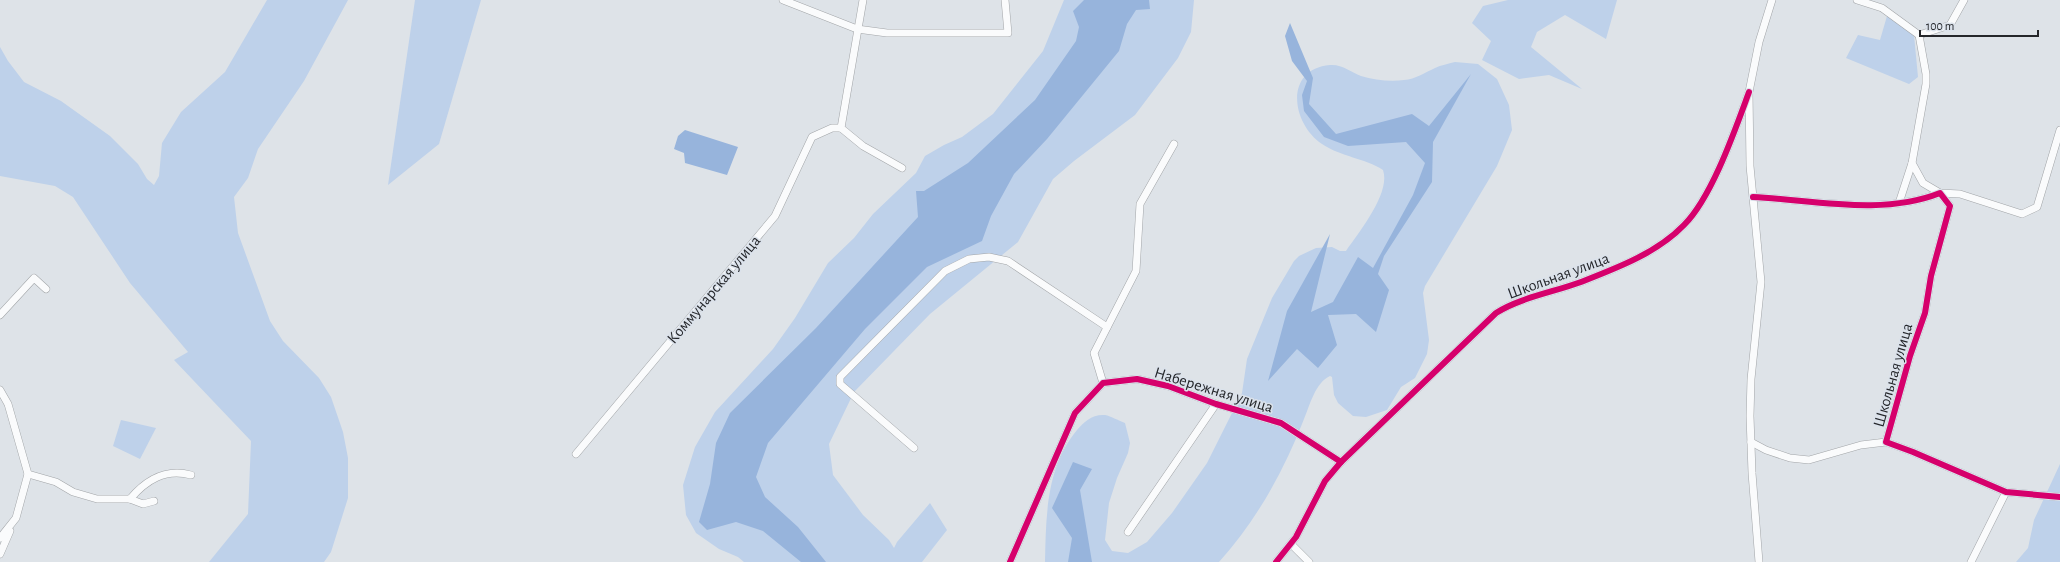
<svg xmlns="http://www.w3.org/2000/svg" width="2060" height="562" viewBox="0 0 2060 562" font-family="'Alegreya Sans',sans-serif">
	<style>
		.green { fill: #bed1ea }
		.water { fill: #97b4dc }
		.lines { fill: none; stroke-linecap: round; stroke-linejoin: round }
		.minor-casing { stroke: #a2a5a8; stroke-width: 8 }
		.minor { stroke: #fafbfc; stroke-width: 7 }
		.cycleway-casing { stroke: #dbe2eb; stroke-width: 8 }
		.cycleway { stroke: #d6006c; stroke-width: 6 }
		.labels { text-anchor: middle; stroke-width: 3; stroke-linejoin: round; paint-order: stroke }
		.street-label { font-size: 16px; fill: #24262a; stroke: #dbe2eb }
	</style>
	<rect width="100%" height="100%" fill="#dee3e8"/>
	<g class="green">
		<polygon points="267,0 348,0 304,81 258,149 248,178 234,197 238,233 270,321 283,341 319,378 331,397 343,432 348,458 348,498 331,552 324,562 209,562 248,514 251,441 174,360 188,352 130,283 73,197 55,186 0,176 0,47 8,61 24,82 61,101 110,136 138,164 147,179 154,185 159,176 162,143 181,112 225,72"/>
		<polygon points="415,0 481,0 439,144 388,185"/>
		<polygon points="1064,0 1194,0 1191,32 1178,58 1135,115 1074,161 1053,179 1018,242 930,314 854,392 829,444 833,475 863,515 889,540 894,548 897,542 930,503 947,530 922,562 744,562 738,557 719,549 696,533 686,515 683,485 695,447 715,412 773,349 795,318 828,263 854,238 873,214 916,173 925,156 944,145 962,137 993,114 1043,51"/>
		<polygon points="1508,0 1617,0 1606,39 1565,15 1537,32 1531,47 1582,89 1549,75 1519,79 1482,60 1491,41 1472,23 1483,6"/>
		<polygon points="1887,16 1914,35 1918,77 1909,84 1846,58 1858,35 1880,40"/>
		<path d="M1455,62L1478,64L1497,79L1509,105L1512,130L1497,166L1425,286L1423,293L1429,340L1427,354L1415,378L1401,387L1387,410L1366,417L1353,416L1338,403L1334,395L1332,377L1330,376C1315,383 1310,405 1304,419C1284,471 1256,521 1219,562H1045C1046,517 1046,467 1077,430C1084,422 1092,414 1105,415C1111,416 1119,421 1125,423L1130,443L1128,453L1117,478L1109,503L1105,540L1112,551L1128,553L1147,542L1172,513L1207,463L1242,393L1247,359L1272,298L1294,261L1299,256L1316,248L1332,247L1340,251H1346C1359,232 1391,193 1383,170C1365,158 1341,157 1322,144C1291,123 1284,69 1330,65C1342,64 1351,72 1361,76C1374,80 1391,82 1404,80C1416,79 1424,73 1435,68C1441,65 1448,64 1455,62Z"/>
		<polygon points="121,420 156,428 140,459 113,446"/>
		<polygon points="2060,464 2060,562 2016,562 2028,548 2034,520"/>
	</g>
	<g class="water">
		<polygon points="1084,0 1149,0 1150,9 1136,10 1127,24 1119,51 1047,139 1014,174 991,216 982,241 927,267 865,329 768,443 756,477 765,497 798,527 826,562 801,562 763,531 736,522 707,530 699,522 710,484 716,443 730,413 816,328 918,217 916,191 924,191 968,163 1035,100 1076,41 1079,27 1073,11"/>
		<polygon points="1290,23 1313,78 1309,104 1336,134 1412,114 1429,126 1471,74 1433,142 1432,182 1384,256 1378,274 1389,290 1376,332 1356,314 1328,315 1337,345 1318,368 1297,349 1268,381 1287,311 1330,234 1311,312 1333,302 1358,257 1373,268 1413,195 1425,163 1406,142 1348,146 1324,137 1304,111 1302,95 1307,81 1292,61 1285,36"/>
		<polygon points="685,130 738,147 727,175 685,163 684,153 674,149 678,136"/>
		<polygon points="1073,462 1092,469 1080,490 1092,562 1068,562 1072,538 1052,508"/>
	</g>
	<g class="lines">
		<defs>
			<g id="minor">
				<polyline points="783,0 857,29 887,33 1008,33 1005,0"/>
				<polyline points="863,0 841,128 863,146 902,168"/>
				<polyline points="1857,0 1882,8 1919,35"/>
				<polyline points="1964,0 1950,25 1919,35 1926,74 1926,84 1912,163 1923,183 1940,193 1960,194 2022,214 2037,207 2060,130"/>
				<path d="M1753,197C1814,200 1882,216 1940,193L1950,206L1931,276L1925,313L1910,356L1886,442L1913,452L2006,492L2060,497"/>
				<polyline points="1899,203 1912,163"/>
				<polyline points="0,315 34,278 46,289"/>
				<polyline points="1103,383 1094,353 1136,271 1140,204 1174,144"/>
				<polyline points="0,390 8,404 28,474 16,518 0,538"/>
				<polyline points="1751,442 1766,450 1790,458 1809,460 1861,445 1886,442"/>
				<polyline points="914,448 840,384 840,377 945,271 969,259 989,257 1008,261 1107,327"/>
				<polyline points="576,454 775,216 812,137 832,128 841,128"/>
				<polyline points="28,474 56,482 73,492 97,499 130,499 143,504 154,501"/>
				<path d="M130,499C146,480 165,468 191,475"/>
				<polyline points="1128,532 1216,404"/>
				<polyline points="1291,544 1309,562"/>
				<polyline points="0,554 10,531"/>
				<polyline points="1010,562 1075,413 1103,383 1137,379 1168,386 1216,404 1281,423 1341,462"/>
				<path d="M1276,562L1296,537L1325,481L1341,462L1496,313C1519,298 1554,292 1581,282C1617,268 1657,253 1684,225C1712,197 1735,130 1749,92"/>
				<polyline points="1759,562 1752,473 1750,416 1751,379 1761,282 1750,166 1749,92 1759,42 1772,0"/>
				<polyline points="1971,562 2006,492"/>
			</g>
		</defs>
		<use href="#minor" class="minor-casing"/>
		<use href="#minor" class="minor"/>
		<defs>
			<g id="cycleway">
				<path d="M1753,197C1814,200 1882,216 1940,193L1950,206L1931,276L1925,313L1910,356L1886,442L1913,452L2006,492L2060,497"/>
				<polyline points="1010,562 1075,413 1103,383 1137,379 1168,386 1216,404 1281,423 1341,462"/>
				<path d="M1276,562L1296,537L1325,481L1341,462L1496,313C1519,298 1554,292 1581,282C1617,268 1657,253 1684,225C1712,197 1735,130 1749,92"/>
			</g>
		</defs>
		<use href="#cycleway" class="cycleway-casing"/>
		<use href="#cycleway" class="cycleway"/>
	</g>
	<g class="labels">
		<g class="street-label">
			<text transform="translate(1558 275) rotate(-20)" y="6">Школьная улица</text>
			<text transform="translate(713 289) rotate(-50)" y="6">Коммунарская улица</text>
			<text transform="translate(1892 375) rotate(-74)" y="6">Школьная улица</text>
			<text transform="translate(1214 389) rotate(17)" y="6">Набережная улица</text>
		</g>
	</g>
	<path d="M1920 30v6h118v-6" fill="none" stroke="#24262a" stroke-width="2"/>
	<text x="1926" y="30" font-size="12" fill="#24262a" stroke="#dbe2eb" stroke-width="3" paint-order="stroke">100 m</text>
</svg>
